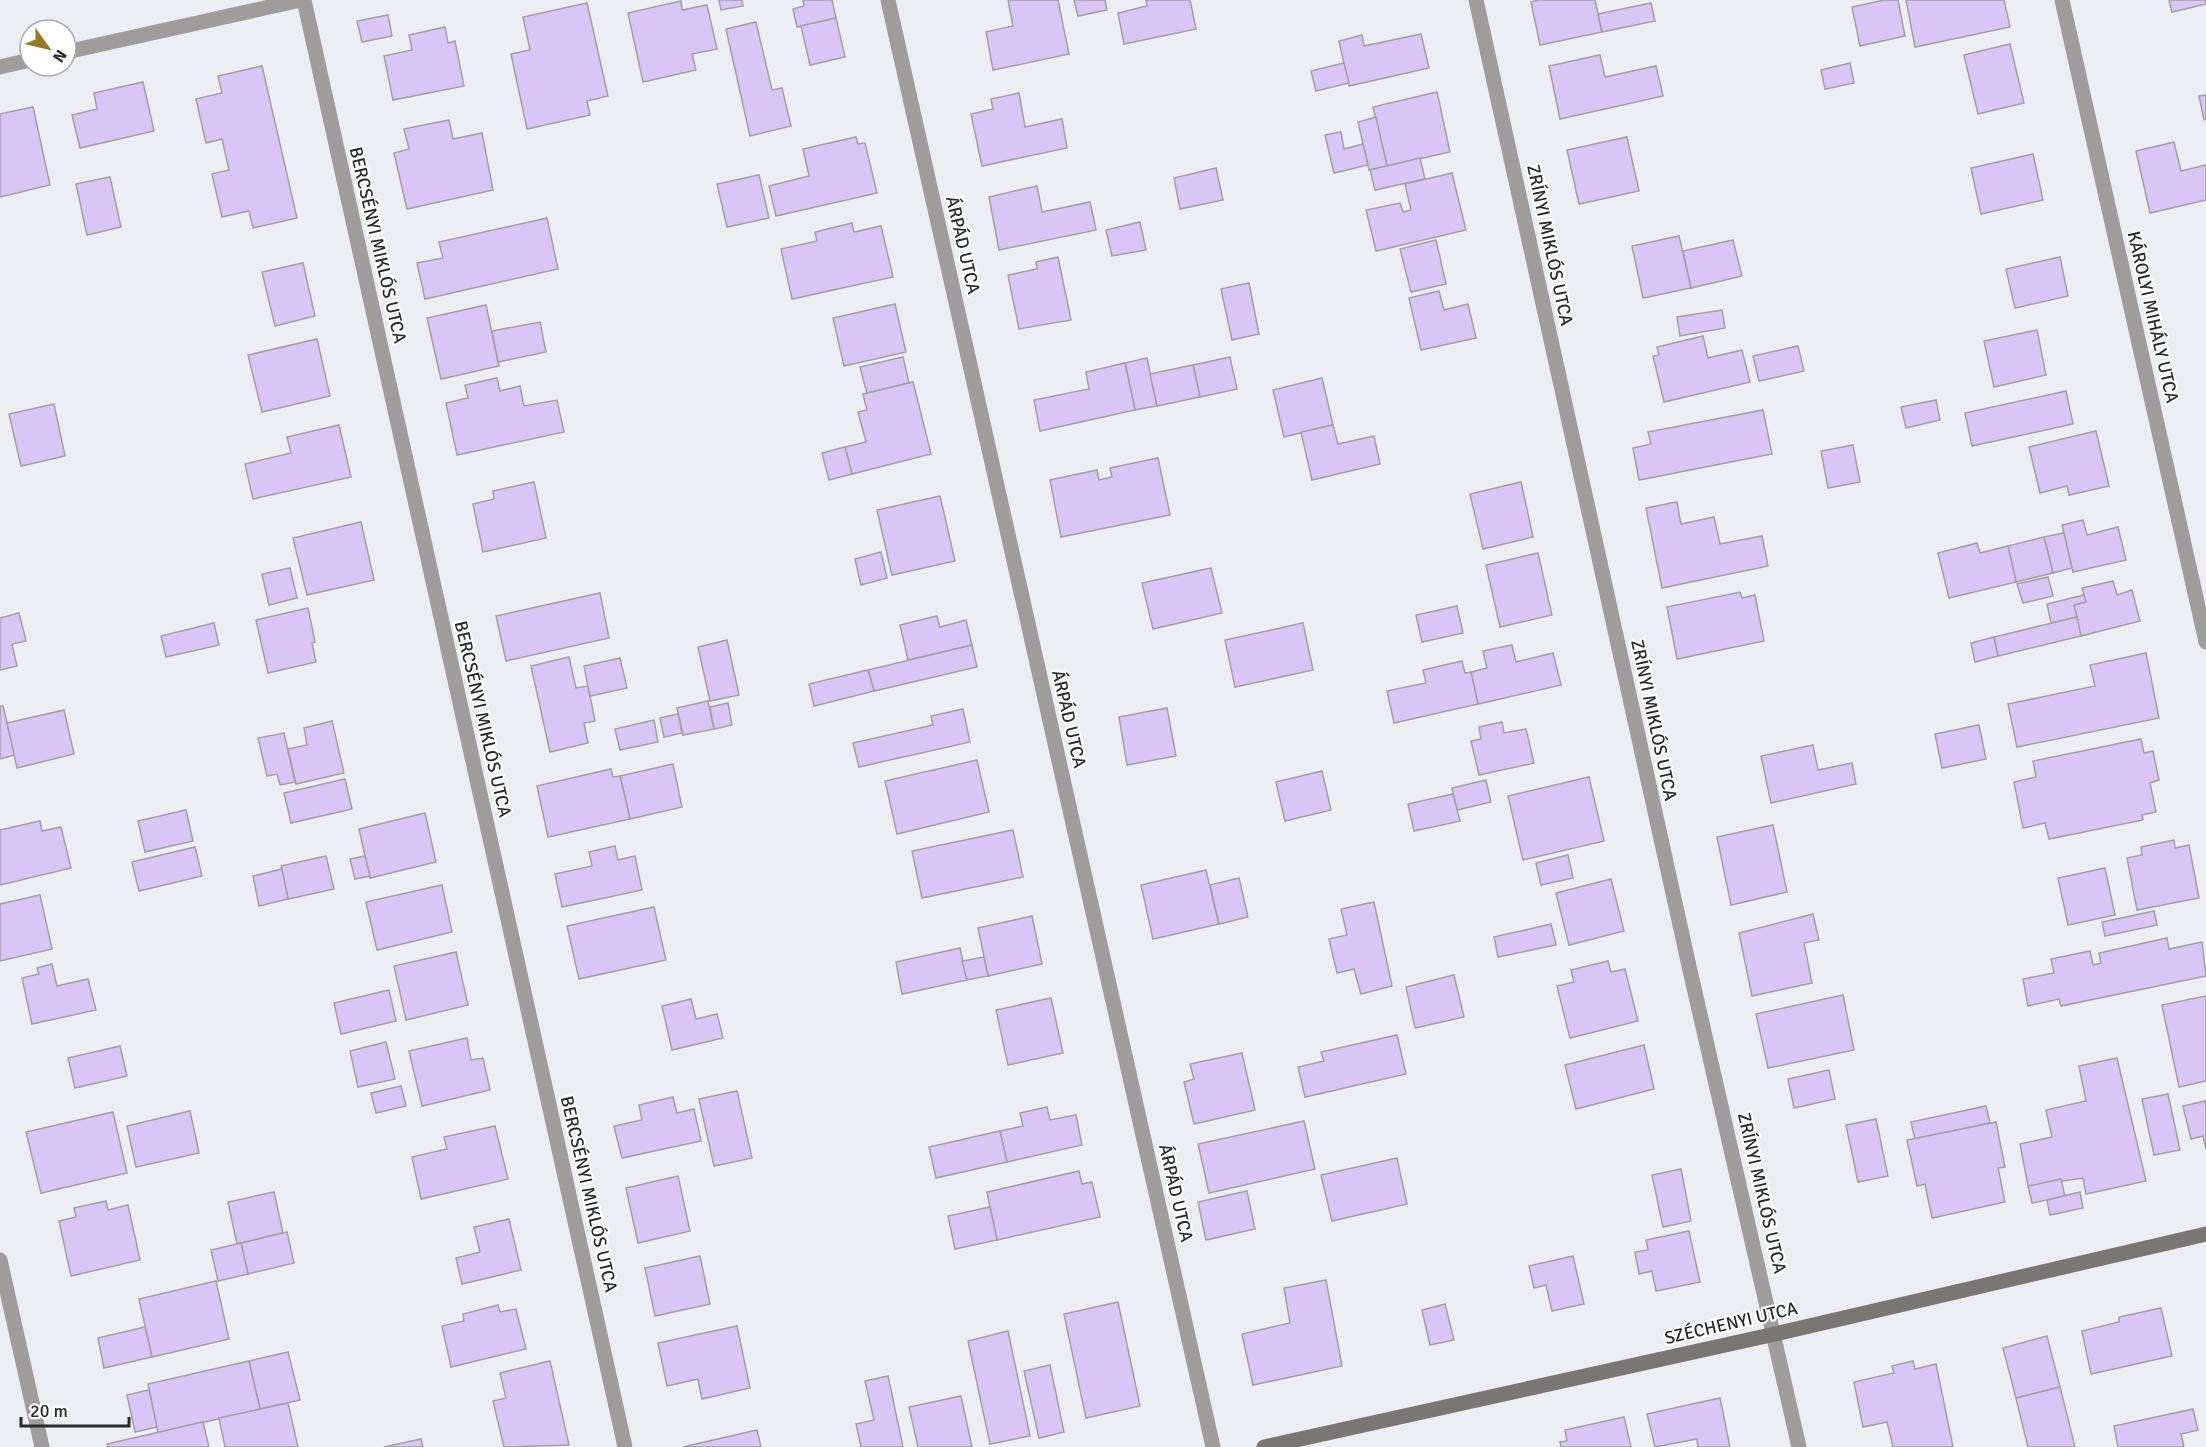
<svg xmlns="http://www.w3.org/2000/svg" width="2206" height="1447" viewBox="0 0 2206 1447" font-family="Signika,sans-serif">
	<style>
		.building { fill: #dac6f6; stroke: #a19fa4; stroke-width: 1.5 }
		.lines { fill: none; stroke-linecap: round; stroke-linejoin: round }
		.street { stroke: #9f9d9b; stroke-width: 15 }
		.secondary { stroke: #797674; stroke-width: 15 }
		.labels { text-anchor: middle; stroke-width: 4.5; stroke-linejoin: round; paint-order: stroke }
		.street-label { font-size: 18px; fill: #292a2c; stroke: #fff }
	</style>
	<rect width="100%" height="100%" fill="#eceef3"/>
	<g class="building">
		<polygon points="719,0 742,0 743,6 721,10"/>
		<polygon points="803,0 832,0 836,18 797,27 793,9 804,6"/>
		<polygon points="1008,0 1058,0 1069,54 993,70 986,32 1013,26"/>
		<polygon points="1074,0 1105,0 1107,10 1078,16"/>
		<polygon points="1146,0 1190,0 1196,29 1124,44 1118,13 1147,6"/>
		<polygon points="1538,0 1595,0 1602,32 1540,45 1531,2"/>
		<polygon points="1884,0 1898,0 1905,36 1860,46 1852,7"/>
		<polygon points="1906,0 2004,0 2010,27 1915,47"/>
		<polygon points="2169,0 2206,0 2206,4 2172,12"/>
		<polygon points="681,1 682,10 707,5 717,49 692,54 696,70 643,82 628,13"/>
		<polygon points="587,3 608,96 587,101 590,115 527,129 511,54 530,50 523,17"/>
		<polygon points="1651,3 1655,21 1602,32 1598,14"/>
		<polygon points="388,15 392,36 362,42 357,21"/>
		<polygon points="836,18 845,57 810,65 801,26"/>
		<polygon points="756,22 772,90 782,88 791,126 750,136 726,29"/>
		<polygon points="445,27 448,43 455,41 464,86 393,100 384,56 412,50 409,35"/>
		<polygon points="1421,34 1429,68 1349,86 1339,41 1362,35 1364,46"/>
		<polygon points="2010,44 2024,103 1978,114 1964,55"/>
		<polygon points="1600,55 1605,77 1656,66 1663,96 1560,119 1549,66"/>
		<polygon points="1344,63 1349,83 1316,91 1311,71"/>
		<polygon points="1850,63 1854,83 1825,89 1821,70"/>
		<polygon points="262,66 297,218 253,228 249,211 222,217 212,174 229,170 222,139 206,143 196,99 222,93 218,76"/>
		<polygon points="143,82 154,131 80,148 72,115 97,109 94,93"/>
		<polygon points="1437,92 1450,152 1387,166 1373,107"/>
		<polygon points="1019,93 1025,127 1062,119 1067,148 982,166 971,114 993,109 991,99"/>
		<polygon points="2206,95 2206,119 2204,120 2199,96"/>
		<polygon points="33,107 50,185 0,197 0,114"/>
		<polygon points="1376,117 1387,166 1369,170 1358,122"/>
		<polygon points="449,120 453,139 482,133 493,190 407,209 394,153 409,149 404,129"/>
		<polygon points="1341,132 1344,149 1363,144 1368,165 1334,173 1325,135"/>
		<polygon points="856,137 858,144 865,143 877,193 776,216 769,186 809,176 803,149"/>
		<polygon points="1627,137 1639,191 1579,204 1567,150"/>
		<polygon points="2174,142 2181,171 2206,165 2206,200 2150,213 2136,151"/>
		<polygon points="2033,154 2043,200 1981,214 1971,168"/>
		<polygon points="1420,158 1425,179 1375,190 1370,170"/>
		<polygon points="1216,168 1223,200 1180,209 1174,178"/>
		<polygon points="1452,173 1466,230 1376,251 1366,210 1400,203 1403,212 1411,210 1405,184"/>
		<polygon points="759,175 769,218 727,227 717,184"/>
		<polygon points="110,177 121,227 87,235 76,184"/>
		<polygon points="1037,186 1042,212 1090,202 1096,230 999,250 989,197"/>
		<polygon points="547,218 558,269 425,299 417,263 443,258 439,242"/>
		<polygon points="1140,222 1146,250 1112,256 1106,230"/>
		<polygon points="852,223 854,232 881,226 893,277 792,299 781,249 817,241 815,232"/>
		<polygon points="1679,236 1691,288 1643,298 1632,246"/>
		<polygon points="1436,240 1446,284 1411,292 1400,249"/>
		<polygon points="1733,240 1742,276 1691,288 1683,251"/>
		<polygon points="1058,257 1071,320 1019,329 1008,275 1037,269 1036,262"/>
		<polygon points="2060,257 2068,296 2015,308 2006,269"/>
		<polygon points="303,263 315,316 275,326 262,272"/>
		<polygon points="1249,283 1259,334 1232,340 1221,289"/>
		<polygon points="1439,291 1444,310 1468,304 1476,338 1421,350 1409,298"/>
		<polygon points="895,304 906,352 844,366 833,318"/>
		<polygon points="486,305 499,366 441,379 427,318"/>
		<polygon points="1722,310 1725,328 1680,336 1677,317"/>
		<polygon points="540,322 546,352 498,362 492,331"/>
		<polygon points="2037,330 2046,375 1994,387 1984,341"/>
		<polygon points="1703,336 1708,358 1742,350 1750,382 1664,402 1653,356 1659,355 1657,347"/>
		<polygon points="317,339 330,396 262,412 248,355"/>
		<polygon points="1798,346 1804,371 1759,381 1753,356"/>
		<polygon points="903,357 909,383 867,393 860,367"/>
		<polygon points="1230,357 1237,389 1200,397 1193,365"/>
		<polygon points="1147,358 1157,406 1135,410 1125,363"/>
		<polygon points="1125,363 1135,410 1040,431 1034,400 1089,389 1086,372"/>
		<polygon points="1193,365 1200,397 1157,406 1150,374"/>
		<polygon points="497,378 500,391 520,386 524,406 557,400 564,432 457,455 446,403 468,398 465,385"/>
		<polygon points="1322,378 1333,425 1284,437 1273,390"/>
		<polygon points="913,382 931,454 852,474 845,447 866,442 858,412 867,410 863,394"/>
		<polygon points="2066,391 2073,424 1972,446 1965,413"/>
		<polygon points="1936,400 1940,420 1906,428 1901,407"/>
		<polygon points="54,404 65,456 21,466 9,414"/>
		<polygon points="1763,410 1772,454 1639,480 1633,448 1651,444 1648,432"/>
		<polygon points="339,425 351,477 253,499 245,464 291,453 287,437"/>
		<polygon points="1333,425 1338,444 1374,436 1380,464 1312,480 1301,432"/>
		<polygon points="2096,431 2109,486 2069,495 2067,486 2040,493 2029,447"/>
		<polygon points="1853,445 1860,482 1828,488 1821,451"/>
		<polygon points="845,447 852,474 829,480 822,453"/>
		<polygon points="1158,458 1170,515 1061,537 1050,480 1097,470 1099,480 1112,477 1110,468"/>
		<polygon points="534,482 546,538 483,552 473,504 494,499 493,491"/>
		<polygon points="1521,482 1533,537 1483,549 1470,494"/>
		<polygon points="940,496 955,561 892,575 877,510"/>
		<polygon points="1677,502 1681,524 1714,517 1720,544 1762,536 1768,566 1662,588 1646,508"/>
		<polygon points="2083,520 2087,535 2118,527 2126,560 2073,572 2062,525"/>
		<polygon points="361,522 374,580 307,595 293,538"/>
		<polygon points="2064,533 2072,568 2053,573 2044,537"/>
		<polygon points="2044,537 2053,573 2016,582 2008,546"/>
		<polygon points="1977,543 1980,553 2008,546 2016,582 1949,598 1938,553"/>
		<polygon points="881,552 887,578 861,585 855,559"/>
		<polygon points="1538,553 1552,615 1500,627 1486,565"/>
		<polygon points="290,568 297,598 269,605 262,574"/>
		<polygon points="1211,568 1222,613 1153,629 1142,583"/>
		<polygon points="2048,577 2053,596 2023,603 2017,584"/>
		<polygon points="2113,581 2117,595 2132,590 2140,621 2081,636 2074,605 2086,602 2082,588"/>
		<polygon points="1740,592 1742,598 1755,595 1764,641 1677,659 1667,607"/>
		<polygon points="600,593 609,638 506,661 496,616"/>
		<polygon points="2084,595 2086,602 2074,605 2077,617 2051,623 2047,604"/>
		<polygon points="1457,606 1463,633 1422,642 1416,615"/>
		<polygon points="308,608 315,642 312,643 316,662 268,673 256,620"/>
		<polygon points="19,613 26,641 12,644 17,666 0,670 0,618"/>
		<polygon points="937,616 940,627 966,620 972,645 908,660 900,625"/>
		<polygon points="2077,617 2081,636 1998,656 1994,637"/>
		<polygon points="214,623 219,645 166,657 161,636"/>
		<polygon points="1303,623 1313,670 1235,687 1225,640"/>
		<polygon points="1994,637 1998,656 1975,662 1971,643"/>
		<polygon points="727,640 739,695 710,701 698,647"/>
		<polygon points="972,645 977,667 874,691 868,670"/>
		<polygon points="1512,645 1516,662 1553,653 1561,685 1478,704 1471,672 1487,668 1483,651"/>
		<polygon points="2146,653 2159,718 2017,747 2008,704 2095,686 2090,665"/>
		<polygon points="569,657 576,688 588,686 595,721 584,723 588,743 550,752 531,666"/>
		<polygon points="620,658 627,688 590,696 584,666"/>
		<polygon points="1462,661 1465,673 1471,672 1478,704 1394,723 1387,691 1426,683 1423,670"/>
		<polygon points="868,670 874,691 814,706 809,684"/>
		<polygon points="708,701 714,729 683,735 677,708"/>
		<polygon points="728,703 732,725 714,729 710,707"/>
		<polygon points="0,706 3,706 15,755 0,759"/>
		<polygon points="1167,708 1176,756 1127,765 1119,717"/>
		<polygon points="963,709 970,742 859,767 853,743 933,725 931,716"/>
		<polygon points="64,710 74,754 17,768 7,723"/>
		<polygon points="678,714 682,733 664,737 660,718"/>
		<polygon points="654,720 658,742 620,750 615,729"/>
		<polygon points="332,721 344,773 296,784 288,749 307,745 304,728"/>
		<polygon points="1502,722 1504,733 1526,729 1534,763 1479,775 1471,741 1481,739 1479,727"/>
		<polygon points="1979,725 1986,759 1942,768 1935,734"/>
		<polygon points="284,733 295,782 280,785 277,774 267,776 258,738"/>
		<polygon points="2141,739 2144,753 2153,751 2159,780 2150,783 2156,812 2142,815 2143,820 2049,839 2045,823 2023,828 2014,782 2036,777 2033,761"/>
		<polygon points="1813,745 1818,770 1852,763 1856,784 1771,803 1761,756"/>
		<polygon points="977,760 989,812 897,834 885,781"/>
		<polygon points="673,764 682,807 630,819 620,776"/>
		<polygon points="611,769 613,777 620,776 630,819 548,837 537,786"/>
		<polygon points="1322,771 1331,810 1285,821 1276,782"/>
		<polygon points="1589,777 1604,841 1523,860 1508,796"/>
		<polygon points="345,779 352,809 291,823 284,793"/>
		<polygon points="1486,780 1491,802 1457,810 1452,788"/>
		<polygon points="1453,794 1460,821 1414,831 1408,804"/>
		<polygon points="186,810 193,841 145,852 138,821"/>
		<polygon points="425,813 436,862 370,878 359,829"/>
		<polygon points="40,821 42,831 61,827 71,868 0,885 0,830"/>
		<polygon points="1773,825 1787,892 1731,905 1717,837"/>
		<polygon points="1013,830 1023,877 922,898 912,851"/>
		<polygon points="2174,840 2175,848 2189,845 2199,898 2137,910 2127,858 2142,855 2141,847"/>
		<polygon points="615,846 618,860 635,856 642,890 562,907 555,874 592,866 589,852"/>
		<polygon points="195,847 202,876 139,891 132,862"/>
		<polygon points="1568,855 1573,878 1541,885 1536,863"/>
		<polygon points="326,856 334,889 288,899 281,866"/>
		<polygon points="365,856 370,876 355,879 350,859"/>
		<polygon points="2105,868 2115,915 2068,925 2058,878"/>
		<polygon points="282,869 288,899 259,906 253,876"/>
		<polygon points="1206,870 1219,924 1153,939 1141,885"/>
		<polygon points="1239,878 1248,917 1219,924 1210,885"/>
		<polygon points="1611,879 1624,931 1569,945 1556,893"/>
		<polygon points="442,885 452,932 377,950 366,902"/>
		<polygon points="40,895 52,949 0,961 0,904"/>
		<polygon points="1374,902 1392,986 1361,994 1354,969 1337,973 1329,939 1347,935 1341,909"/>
		<polygon points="654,907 666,960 579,979 567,926"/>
		<polygon points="2154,911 2157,925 2105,936 2102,922"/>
		<polygon points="1813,914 1819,940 1804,943 1812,983 1752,996 1739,933"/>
		<polygon points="1032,916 1042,964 988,976 978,928"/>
		<polygon points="1551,924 1556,945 1498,957 1494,937"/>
		<polygon points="2167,938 2169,949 2202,942 2206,976 2061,1006 2059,999 2028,1006 2023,979 2054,973 2051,959 2090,951 2093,965 2101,963 2099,953"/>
		<polygon points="960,948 967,980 902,994 896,962"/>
		<polygon points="456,952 468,1005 406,1020 394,966"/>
		<polygon points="984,957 988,976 967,980 962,961"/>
		<polygon points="1608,961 1611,972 1625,969 1638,1021 1570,1038 1557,986 1574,982 1571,970"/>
		<polygon points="52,964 57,986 88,979 96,1010 32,1024 22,978 39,974 37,968"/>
		<polygon points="1454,975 1464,1017 1415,1028 1406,987"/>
		<polygon points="389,990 396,1021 341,1034 334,1003"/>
		<polygon points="1843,995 1854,1050 1768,1068 1756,1014"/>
		<polygon points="2206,996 2206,1081 2179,1087 2162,1005"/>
		<polygon points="1051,998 1063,1053 1008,1065 996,1010"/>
		<polygon points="691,999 696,1019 717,1014 723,1038 672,1050 662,1006"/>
		<polygon points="1397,1035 1406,1074 1305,1097 1298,1067 1324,1061 1321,1052"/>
		<polygon points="467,1038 471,1060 483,1058 490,1090 422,1106 409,1051"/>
		<polygon points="386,1042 395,1079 358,1087 350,1051"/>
		<polygon points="1644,1045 1654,1089 1576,1109 1565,1065"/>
		<polygon points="120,1046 127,1076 75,1088 68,1058"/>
		<polygon points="1242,1053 1255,1110 1194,1124 1184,1082 1194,1079 1190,1064"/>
		<polygon points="2117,1058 2146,1181 2086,1194 2083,1178 2028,1186 2020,1144 2052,1137 2046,1110 2086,1101 2079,1066"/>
		<polygon points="1829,1070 1835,1099 1794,1108 1788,1079"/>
		<polygon points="401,1086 406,1106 376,1113 371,1093"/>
		<polygon points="737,1091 752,1158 714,1166 699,1099"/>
		<polygon points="2168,1094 2180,1150 2154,1155 2142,1099"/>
		<polygon points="673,1097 677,1113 694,1109 701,1141 622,1158 614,1126 642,1120 639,1105"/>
		<polygon points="2205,1101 2206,1106 2206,1149 2203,1136 2191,1139 2183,1106"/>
		<polygon points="1986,1106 1990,1123 1915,1139 1911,1122"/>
		<polygon points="1047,1107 1050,1120 1076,1115 1082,1145 1007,1162 1000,1131 1023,1126 1020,1113"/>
		<polygon points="190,1111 199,1153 136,1167 127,1126"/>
		<polygon points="113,1112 127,1173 41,1193 26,1132"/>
		<polygon points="1876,1119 1888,1176 1858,1182 1846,1125"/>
		<polygon points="1304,1121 1315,1169 1209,1193 1198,1144"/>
		<polygon points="1996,1122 2005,1167 1998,1168 2005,1202 1932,1218 1925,1184 1917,1186 1907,1140"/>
		<polygon points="495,1126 508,1179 421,1199 412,1157 447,1149 444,1137"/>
		<polygon points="1000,1131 1007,1162 936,1178 929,1147"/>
		<polygon points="1397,1158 1407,1204 1332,1221 1321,1175"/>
		<polygon points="1681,1169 1691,1221 1663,1227 1652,1175"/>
		<polygon points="1079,1171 1082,1184 1092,1182 1100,1217 997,1240 987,1192"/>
		<polygon points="678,1176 690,1231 638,1243 626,1188"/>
		<polygon points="2061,1179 2065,1196 2032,1203 2028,1186"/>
		<polygon points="1247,1191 1255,1229 1206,1240 1198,1202"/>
		<polygon points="274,1192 283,1233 237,1244 228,1202"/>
		<polygon points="2080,1192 2083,1208 2050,1215 2047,1200"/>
		<polygon points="106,1201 108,1210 128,1205 140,1260 71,1276 59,1221 76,1217 74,1208"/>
		<polygon points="990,1207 997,1240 955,1249 948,1216"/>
		<polygon points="509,1219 521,1270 462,1284 456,1258 480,1252 474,1227"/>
		<polygon points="1689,1231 1700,1282 1656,1291 1652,1271 1639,1274 1635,1252 1648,1250 1646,1240"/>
		<polygon points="287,1232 294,1263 248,1274 241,1243"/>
		<polygon points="241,1243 248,1274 218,1281 211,1250"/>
		<polygon points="700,1256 710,1304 655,1316 645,1268"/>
		<polygon points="1573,1256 1584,1304 1552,1311 1546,1285 1534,1288 1529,1266"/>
		<polygon points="1326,1280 1342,1366 1253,1385 1242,1334 1290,1323 1284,1288"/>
		<polygon points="216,1281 229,1339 152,1357 139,1299"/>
		<polygon points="1118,1302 1140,1406 1086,1418 1064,1314"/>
		<polygon points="1445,1304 1454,1340 1430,1345 1422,1310"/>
		<polygon points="498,1305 500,1312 516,1309 526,1349 451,1367 442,1326 464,1321 463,1314"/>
		<polygon points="2161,1308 2172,1356 2091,1374 2082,1331 2119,1322 2119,1317"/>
		<polygon points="737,1326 750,1388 702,1399 698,1379 667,1386 658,1343"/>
		<polygon points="145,1327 152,1357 104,1368 98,1338"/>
		<polygon points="1008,1331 1030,1436 990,1444 968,1341"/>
		<polygon points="2047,1336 2060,1387 2016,1398 2003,1348"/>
		<polygon points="288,1352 300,1400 260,1409 249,1361"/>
		<polygon points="249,1361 260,1409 158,1433 148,1384"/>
		<polygon points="550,1361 569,1445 504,1447 493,1401 506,1398 500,1373"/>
		<polygon points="1913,1361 1915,1369 1936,1364 1953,1447 1893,1447 1887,1422 1863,1427 1854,1382 1894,1373 1892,1366"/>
		<polygon points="1050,1365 1064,1432 1039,1438 1024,1371"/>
		<polygon points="888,1376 903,1447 861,1447 856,1424 874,1420 865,1381"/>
		<polygon points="2060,1387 2075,1447 2028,1447 2016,1398"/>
		<polygon points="149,1390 157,1427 135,1432 127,1395"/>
		<polygon points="961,1396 972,1447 918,1447 909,1407"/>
		<polygon points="1720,1398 1730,1447 1698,1447 1697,1439 1655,1447 1647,1414"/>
		<polygon points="288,1403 298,1447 225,1447 219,1418"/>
		<polygon points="2193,1409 2198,1430 2181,1434 2184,1447 2118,1447 2114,1426"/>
		<polygon points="1624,1417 1631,1447 1561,1447 1560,1442 1567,1441 1565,1430"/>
		<polygon points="203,1422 209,1447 108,1447 107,1444"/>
		<polygon points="757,1430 761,1447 683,1447"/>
		<polygon points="421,1439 423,1447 384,1447"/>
	</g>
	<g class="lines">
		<g class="street">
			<polyline points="304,0 625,1447"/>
			<polyline points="888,0 1213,1447"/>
			<polyline points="1476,0 1689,966 1799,1447"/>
			<polyline points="2062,0 2206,642"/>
			<polyline points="66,52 301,0"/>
			<polyline points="0,67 30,60"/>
			<polyline points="0,1260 42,1447"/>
		</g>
		<polyline class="secondary" points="1264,1447 1775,1334 2206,1234"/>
	</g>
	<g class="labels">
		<g class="street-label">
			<text transform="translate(378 245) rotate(77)" y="6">BERCSÉNYI MIKLÓS UTCA</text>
			<text transform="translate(963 245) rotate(77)" y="6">ÁRPÁD UTCA</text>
			<text transform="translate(1550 245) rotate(78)" y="6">ZRÍNYI MIKLÓS UTCA</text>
			<text transform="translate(2153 317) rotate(77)" y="6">KÁROLYI MIHÁLY UTCA</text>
			<text transform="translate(483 719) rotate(77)" y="6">BERCSÉNYI MIKLÓS UTCA</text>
			<text transform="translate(1069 719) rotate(77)" y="6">ÁRPÁD UTCA</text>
			<text transform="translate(1654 720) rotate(78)" y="6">ZRÍNYI MIKLÓS UTCA</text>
			<text transform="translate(1176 1193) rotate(77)" y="6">ÁRPÁD UTCA</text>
			<text transform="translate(1762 1193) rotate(77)" y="6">ZRÍNYI MIKLÓS UTCA</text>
			<text transform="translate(589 1194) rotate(77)" y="6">BERCSÉNYI MIKLÓS UTCA</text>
			<text transform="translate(1731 1323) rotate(-13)" y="6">SZÉCHENYI UTCA</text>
		</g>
	</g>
	<g transform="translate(48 48) rotate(124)"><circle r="28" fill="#ffffff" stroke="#a9aaab" stroke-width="1.5"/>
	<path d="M0-4.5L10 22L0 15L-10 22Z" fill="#937c23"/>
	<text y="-9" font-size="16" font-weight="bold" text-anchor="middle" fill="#292a2c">N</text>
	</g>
	<path d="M21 1417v9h108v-9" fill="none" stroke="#292a2c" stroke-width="3"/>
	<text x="30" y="1417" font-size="18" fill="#292a2c" stroke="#ffffff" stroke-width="4.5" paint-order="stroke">20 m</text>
</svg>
